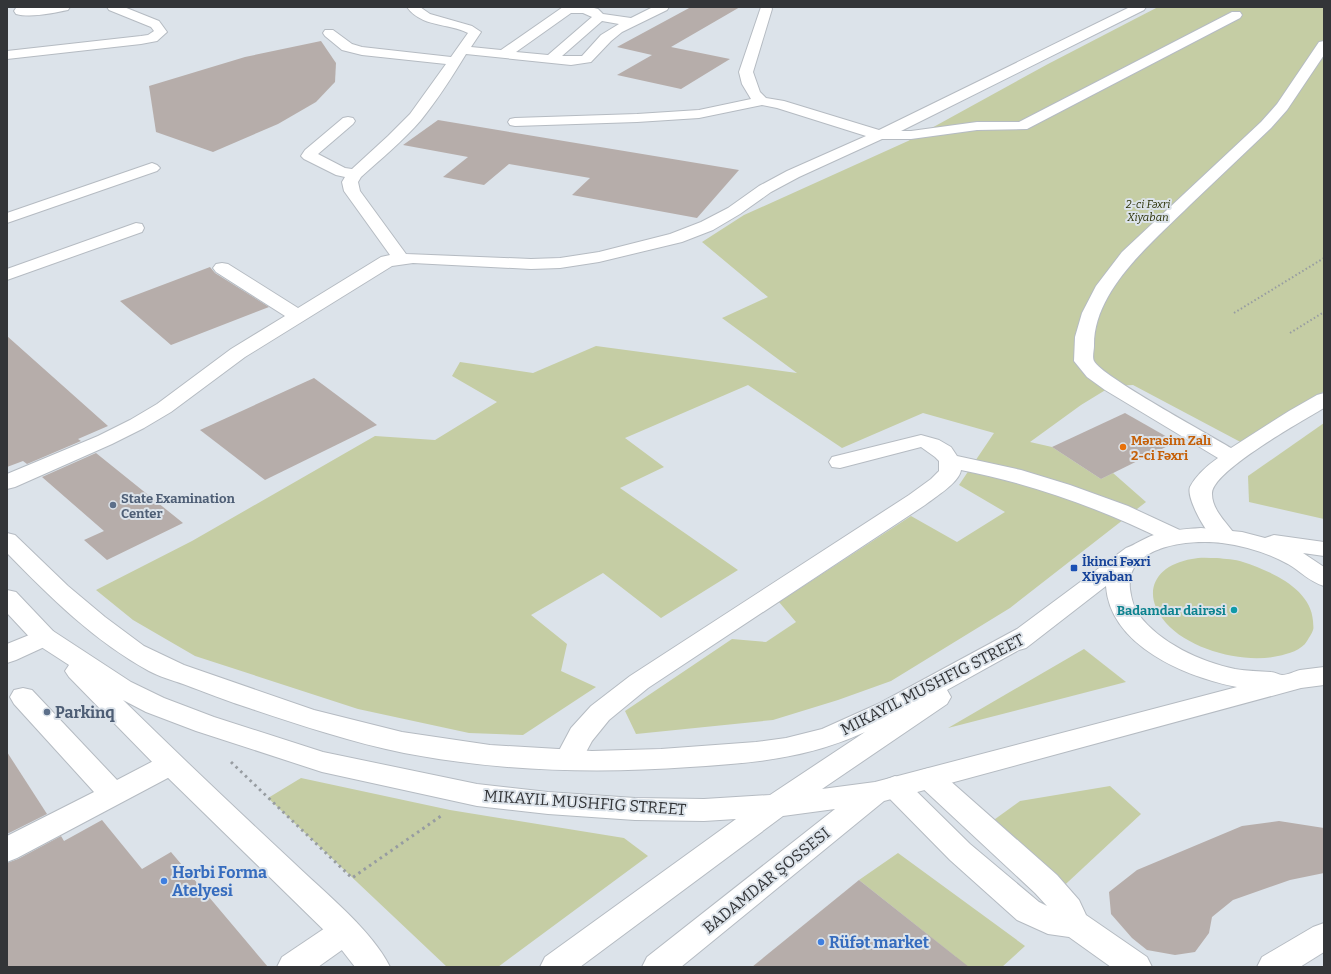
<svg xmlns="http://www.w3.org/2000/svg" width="1331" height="974" viewBox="0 0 1331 974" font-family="Bitter,serif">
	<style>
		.green { fill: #c5cda4 }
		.building { fill: #b6adaa }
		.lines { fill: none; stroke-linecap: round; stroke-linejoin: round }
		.minor-casing { stroke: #b5bbc2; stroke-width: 2 }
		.major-casing { stroke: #b5bbc2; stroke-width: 2 }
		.path-far1 { stroke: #979ca1; stroke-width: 2; stroke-dasharray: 1.5 2.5; stroke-linecap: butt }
		.path { stroke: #979ca1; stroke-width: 3; stroke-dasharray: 2.5 4; stroke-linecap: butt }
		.minor { fill: #fff; fill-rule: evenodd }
		.major { fill: #fff; fill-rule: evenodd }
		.food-dot { fill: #e8710a; stroke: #dce3ea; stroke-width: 1.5 }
		.service-dot { fill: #5c6f8a; stroke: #dce3ea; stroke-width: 1.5 }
		.transit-dot { fill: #1a4fb4; stroke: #dce3ea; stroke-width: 1.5 }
		.culture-dot { fill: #0f9aa8; stroke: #dce3ea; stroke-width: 1.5 }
		.shop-dot { fill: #3f7fe0; stroke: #dce3ea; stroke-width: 1.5 }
		.labels { text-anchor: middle; stroke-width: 4; stroke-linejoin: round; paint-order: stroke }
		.far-park-label { font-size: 11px; font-style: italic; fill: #2b3106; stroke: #dce3ea }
		.food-label { font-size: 13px; font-weight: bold; fill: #c56008; stroke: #dce3ea; text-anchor: start }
		.service-label { font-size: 13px; font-weight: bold; fill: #4e5e75; stroke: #dce3ea; text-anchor: start }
		.transit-label { font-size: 13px; font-weight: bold; fill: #164399; stroke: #dce3ea; text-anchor: start }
		.culture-label { font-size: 13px; font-weight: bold; fill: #0d838f; stroke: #dce3ea; text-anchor: end }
		.near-street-label { font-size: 16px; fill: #333538; stroke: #dce3ea }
		.near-service-label { font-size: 16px; font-weight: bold; fill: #4e5e75; stroke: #dce3ea; text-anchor: start }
		.near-shop-label { font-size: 16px; font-weight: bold; fill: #366cbe; stroke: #dce3ea; text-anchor: start }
	</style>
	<rect width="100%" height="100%" fill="#dce3ea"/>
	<g class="green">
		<polygon points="1158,7 1324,7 1324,391 1248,446 1133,385 1112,386 1081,405 1030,442 1052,447 1101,479 1113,473 1146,502 1010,608 891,681 838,700 773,720 636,734 625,711 732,639 766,642 796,622 779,602 911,516 957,542 1005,512 959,485 994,433 923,413 842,448 748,385 625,438 664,467 620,488 738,570 661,618 603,573 531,615 567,644 561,671 596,687 523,735 469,733 358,709 195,656 133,620 96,590 192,541 375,436 435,440 497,402 452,376 460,362 533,373 596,346 797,373 722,318 768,297 702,242 744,215 908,141 1048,64"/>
		<polygon points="1324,423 1324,519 1249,502 1248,476"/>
		<path d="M1217,558C1225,559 1235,559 1243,562C1270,571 1311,588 1313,621C1313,624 1314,628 1313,630C1312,634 1309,637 1307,641C1302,650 1288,654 1278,656C1244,664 1190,650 1166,623C1140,593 1155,565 1192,559C1200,557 1209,558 1217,558Z"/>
		<polygon points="1084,649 1126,682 948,728"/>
		<polygon points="301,778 450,810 624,838 648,856 498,967 447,967 268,798"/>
		<polygon points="1110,786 1141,814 1054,895 973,835 1020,801"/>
		<polygon points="898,853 1025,946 1002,967 945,967 956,957 859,880"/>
	</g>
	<g class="building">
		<polygon points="691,7 740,7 671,47 730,59 681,89 617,75 652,55 617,47"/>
		<polygon points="321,41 336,63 335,82 316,102 278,124 213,152 156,132 149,86 245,57"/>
		<polygon points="438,120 739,170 697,218 572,195 590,178 509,164 484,185 443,177 468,157 403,145"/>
		<polygon points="210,267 215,273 269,307 171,345 120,301"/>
		<polygon points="7,336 108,426 78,439 81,441 27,464 23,461 7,467"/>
		<polygon points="314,378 377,425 265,480 200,430"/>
		<polygon points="1125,413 1176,442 1101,479 1052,447"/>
		<polygon points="96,453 183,523 107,560 84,540 104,531 42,477"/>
		<polygon points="7,752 47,814 7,834"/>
		<polygon points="102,820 142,869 171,852 268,967 7,967 7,863 18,859 61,836 64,841"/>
		<polygon points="1279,821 1324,828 1324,873 1290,880 1233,900 1212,917 1209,933 1195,952 1175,955 1147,950 1132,938 1111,914 1109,892 1137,870 1242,826"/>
		<polygon points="859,880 969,967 752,967"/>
	</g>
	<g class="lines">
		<defs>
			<g id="minor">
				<path d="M28,7H70L68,10C53,13 31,18 16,14L14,11L16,8Z"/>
				<polygon points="107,7 124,7 159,21 167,32 157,41 141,44 7,59 7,51 141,36 148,35 154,31 151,27 109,10"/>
				<path d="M407,7H420L430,14L472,26L481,32L471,47L501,50L563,7H590L598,9L603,14L631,18L653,7H669L667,10L622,32L611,41L591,62L571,65L466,54C452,77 438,99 421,120C403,141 382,158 361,177L358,182L360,191L406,254L531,259L560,258L599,252L670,234L701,222L728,208L759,186L787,171L866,136L777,108L762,105L699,118L637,122L515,126L510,125L508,122L510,119L515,118L637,114L699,110L751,99L742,84L739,72L761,7H771L772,9L753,72L760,92L766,98L784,101L879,130L1130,7H1146L1144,10L901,131H911L977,122H1019L1232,12H1240L1242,15L1240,18L1027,129L977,130L911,139H882L799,177L771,192L740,214L713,230L682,242L599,262L560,268L531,269L413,263L392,266L245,357L171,412L144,428L112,444L15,487L7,489V474L98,436L130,420L157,404L231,349L285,316L216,272L213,268L216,264L222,263L228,264L298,308L381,257L390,255L344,191L342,182L345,177L336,175L304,159L301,156L305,150L343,118L348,117L353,118L355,121L353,124L318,154L345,168L352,169L388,136L410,114L446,64L362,55L342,50L325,36L323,33L325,30H333L352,44L362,47L451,57L468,33C448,23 421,27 407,7ZM571,13H583L592,17L548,55L516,52ZM602,21L619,24L601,35L582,56H562Z"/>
				<path d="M1324,41V55L1287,110L1271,128C1244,154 1217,179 1190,205C1154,241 1093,290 1094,346C1094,350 1092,357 1094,361C1101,376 1210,435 1231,448L1289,411L1317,395L1324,393V408C1304,420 1210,472 1212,494C1212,510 1227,523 1236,536L1232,541C1227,542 1222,544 1217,541C1207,536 1186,498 1190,487C1196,475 1208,465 1218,458L1105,390L1087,377L1074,361L1075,337L1082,313L1096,286L1122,252L1261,122L1277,104L1319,42Z"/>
				<polygon points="152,163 157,165 160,168 157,171 7,223 7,213"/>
				<polygon points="136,223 142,224 144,228 142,232 7,280 7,269"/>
				<path d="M921,435L939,440L951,447L957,456L1021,470L1070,485L1128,506L1184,532L1188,537L1184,542L1176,544L1168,542C1102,509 1033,484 961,470C959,483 935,497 925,505L648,688L609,720L592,741L578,767L568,770L558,767L554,760L571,728L591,706L630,676L909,495L931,479L939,471V461L935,457L921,447L840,468L832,467L829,462L832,457Z"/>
				<polygon points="44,629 53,631 57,637 53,643 16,660 7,663 7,644"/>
				<polygon points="23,688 32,690 117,780 161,757 171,754 181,757 185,764 181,771 17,858 7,862 7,836 94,792 14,704 10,697 14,690"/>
				<polygon points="929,768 939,771 1057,875 1079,900 1086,915 1147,957 1152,967 1111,967 1069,937 1048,934 1017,920 950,860 885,794 881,787 885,780 895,776 905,780 970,844 1039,902 1047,906 1035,893 919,785 915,778 919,771"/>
				<polygon points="345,918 356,922 361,931 356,940 318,967 277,967 282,957 334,922"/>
				<polygon points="1324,923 1324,952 1300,967 1257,967 1262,957 1313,927"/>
			</g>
			<path id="major" d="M1201,528L1242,532L1265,538L1274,535L1324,542V556L1303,553L1324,567V586C1310,582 1300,571 1288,564C1268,553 1245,546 1222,543C1191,539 1125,545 1130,589C1131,597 1134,609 1139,615C1160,643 1201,662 1235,669C1247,671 1259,671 1271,672C1275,672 1279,675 1282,675C1288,675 1295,671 1300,670C1308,669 1316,668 1324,667V685L1301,688L884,801L681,967H642L647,957L835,809L783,816L580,967H540L545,957L736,819L704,821L635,820L548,814L477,806L322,772L196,731L146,712L123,700C179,755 236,809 294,863C324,892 372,930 390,967H355L334,940L161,771L69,677L65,671L69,665L35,643L7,613V590L16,592L53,631L131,682L164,698L214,717L323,752L477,784L548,792L635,798L704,799L770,795L865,732C806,759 753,763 690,767C594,774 498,771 404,753C351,742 300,725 249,708C227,701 205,692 183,684C172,680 160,677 149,671C94,641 50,597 7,553V533L15,535L68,586L105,617L144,646L184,665L314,710L402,732L490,745L592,751L661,749L756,742L786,738L822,729L880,703L1017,629L1126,548C1135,545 1144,538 1154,535C1170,530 1186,529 1201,528ZM1106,586C1110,646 1186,677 1237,687L875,782L822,789L947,704L951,697L947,690L1019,650L1026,648Z"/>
		</defs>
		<use href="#minor" class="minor-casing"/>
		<use href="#major" class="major-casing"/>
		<g class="path-far1">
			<polyline points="1234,313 1324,258"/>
			<polyline points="1290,333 1324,312"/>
		</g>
		<polyline class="path" points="231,762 352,878 441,816"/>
		<use href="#minor" class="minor"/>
		<use href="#major" class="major"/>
	</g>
	<circle class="food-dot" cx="1123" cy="447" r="4"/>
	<g class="service-dot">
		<circle cx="113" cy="505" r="4"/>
		<circle cx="47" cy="712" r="4"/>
	</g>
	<rect class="transit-dot" x="1070" y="564" width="8" height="8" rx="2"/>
	<circle class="culture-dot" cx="1234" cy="610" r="4"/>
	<g class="shop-dot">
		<circle cx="164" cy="881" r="4"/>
		<circle cx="821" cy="942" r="4"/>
	</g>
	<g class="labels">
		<g class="far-park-label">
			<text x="1148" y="208">2-ci Fəxri<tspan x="1148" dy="13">Xiyaban</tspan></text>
		</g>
		<g class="food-label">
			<text x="1131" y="445">Mərasim Zalı<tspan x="1131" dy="15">2-ci Fəxri</tspan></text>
		</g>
		<g class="service-label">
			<text x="121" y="503">State Examination<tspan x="121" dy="15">Center</tspan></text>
		</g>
		<g class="transit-label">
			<text x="1082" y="566">İkinci Fəxri<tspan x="1082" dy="15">Xiyaban</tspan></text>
		</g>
		<g class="culture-label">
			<text x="1226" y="615">Badamdar dairəsi</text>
		</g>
		<g class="near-street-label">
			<text transform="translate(932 684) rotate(-27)" y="6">MIKAYIL MUSHFIG STREET</text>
			<text transform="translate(585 802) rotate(4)" y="6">MIKAYIL MUSHFIG STREET</text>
			<text transform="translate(766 880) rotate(-39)" y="6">BADAMDAR ŞOSSESI</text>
		</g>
		<g class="near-service-label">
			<text x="55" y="718">Parkinq</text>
		</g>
		<g class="near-shop-label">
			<text x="172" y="878">Hərbi Forma<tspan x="172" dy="18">Atelyesi</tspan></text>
			<text x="829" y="948">Rüfət market</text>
		</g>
	</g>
	<rect width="1331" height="974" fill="none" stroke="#333538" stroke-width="16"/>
</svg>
